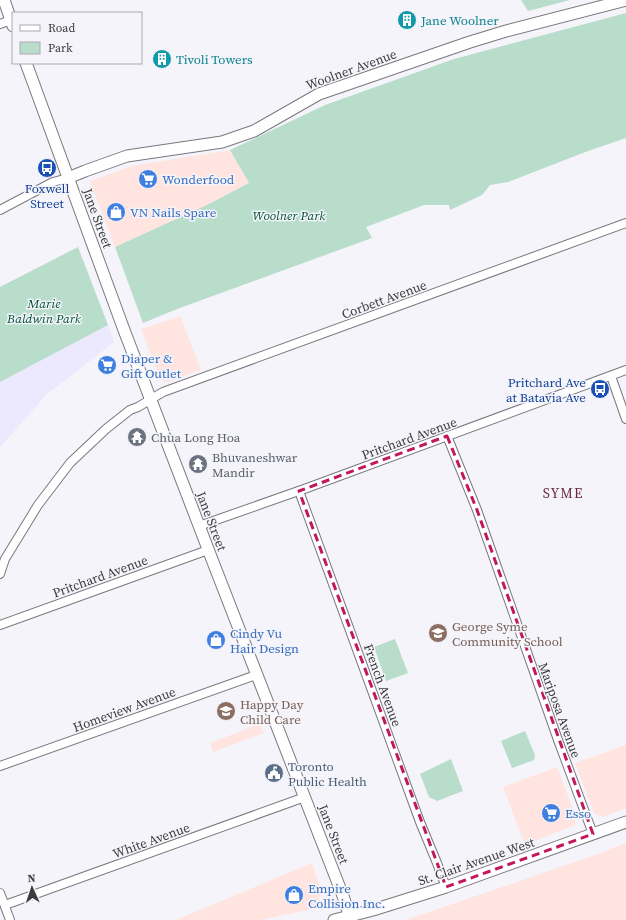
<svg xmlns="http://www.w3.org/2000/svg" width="626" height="920" viewBox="0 0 626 920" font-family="'Source Serif 4',serif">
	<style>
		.commercial { fill: #ffe4e0 }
		.industrial { fill: #ece8fe }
		.green { fill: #b8ddca }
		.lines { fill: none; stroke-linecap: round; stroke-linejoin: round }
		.street-casing { stroke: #79787e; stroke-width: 10 }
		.secondary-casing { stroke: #79787e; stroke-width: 13 }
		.street { stroke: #fff; stroke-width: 8 }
		.secondary { stroke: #fff; stroke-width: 11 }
		.marked { fill: none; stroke: #c2185b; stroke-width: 3; stroke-dasharray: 8 5; stroke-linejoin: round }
		.labels { text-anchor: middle; stroke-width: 3; stroke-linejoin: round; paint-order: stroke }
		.culture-label { font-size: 13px; fill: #0d838f; stroke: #f4f4fa; text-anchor: start }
		.street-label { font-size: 13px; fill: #3c3c3e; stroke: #f4f4fa }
		.shop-label { font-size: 13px; fill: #366cbe; stroke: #f4f4fa; text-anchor: start }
		.transit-label { font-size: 13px; fill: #164399; stroke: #f4f4fa }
		.park-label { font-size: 13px; font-style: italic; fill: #005338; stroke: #f4f4fa }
		.worship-label { font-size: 13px; fill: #5b616d; stroke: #f4f4fa; text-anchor: start }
		.education-label { font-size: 13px; fill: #785e54; stroke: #f4f4fa; text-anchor: start }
		.service-label { font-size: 13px; fill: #4e5e75; stroke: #f4f4fa; text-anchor: start }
		.neighbourhood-label { font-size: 14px; letter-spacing: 1px; fill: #6e293f; stroke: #f4f4fa }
	</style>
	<rect width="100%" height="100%" fill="#f4f4fa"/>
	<g class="commercial">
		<polygon points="230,150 249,183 207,205 115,247 90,181 132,166"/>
		<polygon points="180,316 201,370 167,382 163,381 160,377 141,329"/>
		<polygon points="260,724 264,733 213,752 210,743"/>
		<polygon points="626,745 626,808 603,817 594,813 575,763"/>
		<polygon points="557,767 576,817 575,825 525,845 503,787"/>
		<polygon points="626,843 626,920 406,920 595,855"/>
		<polygon points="312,863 320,887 320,895 319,901 316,905 307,910 260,920 176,920"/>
	</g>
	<polygon class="industrial" points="108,325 114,342 47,394 0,447 0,382"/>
	<g class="green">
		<polygon points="521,0 570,0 528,11"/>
		<polygon points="626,13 626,138 588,151 508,182 490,185 482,195 450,210 449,205 424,205 366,227 372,238 177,309 143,323 115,247 207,205 249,183 230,150 325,105 454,59"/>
		<polygon points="78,247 108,325 0,382 0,287"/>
		<polygon points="395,639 408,673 386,681 374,647"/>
		<polygon points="525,731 535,755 534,760 512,768 501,741"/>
		<polygon points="451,759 463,791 437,801 429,797 420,774"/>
	</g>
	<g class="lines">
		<defs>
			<g id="street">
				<polyline points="0,24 11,20"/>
				<polyline points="0,210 53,182 68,178"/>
				<polyline points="611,376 626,419"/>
				<polyline points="447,436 477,510 558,740 593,834"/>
				<polyline points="299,491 420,822 437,863 446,887"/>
				<polyline points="199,526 307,488 626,370"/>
				<polyline points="0,574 5,559 38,505 70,463 106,429 130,410 138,407 163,392 626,223"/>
				<polyline points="0,625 208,550"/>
				<polyline points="0,766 256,675"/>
				<polyline points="0,893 10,920"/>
				<polyline points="5,905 305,797"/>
			</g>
			<g id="secondary">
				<polyline points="4,0 13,26"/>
				<polyline points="26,63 124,330 213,562 343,896 351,920"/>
				<polyline points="68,178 85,171 127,156 222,142 254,131 319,94 470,42 506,31 626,0"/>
				<polyline points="334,920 373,910 446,887 626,822"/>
			</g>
		</defs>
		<use href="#street" class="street-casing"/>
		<use href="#secondary" class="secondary-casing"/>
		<use href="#street" class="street"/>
		<use href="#secondary" class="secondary"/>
	</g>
	<path class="marked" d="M447,436L477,510L593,834L446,887L299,491Z"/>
	<defs>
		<symbol id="building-disc" viewBox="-11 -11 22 22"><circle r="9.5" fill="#0f9aa8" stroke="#f4f4fa"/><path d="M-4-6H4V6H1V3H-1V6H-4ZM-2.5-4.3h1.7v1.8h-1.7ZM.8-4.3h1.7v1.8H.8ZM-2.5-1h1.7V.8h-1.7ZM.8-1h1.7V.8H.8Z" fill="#fff"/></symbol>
		<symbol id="bus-disc" viewBox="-11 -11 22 22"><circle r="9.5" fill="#1a4fb4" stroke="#f4f4fa"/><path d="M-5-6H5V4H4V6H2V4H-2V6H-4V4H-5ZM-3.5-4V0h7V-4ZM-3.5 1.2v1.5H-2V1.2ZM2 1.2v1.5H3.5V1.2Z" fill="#fff"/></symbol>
		<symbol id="supermarket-disc" viewBox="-11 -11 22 22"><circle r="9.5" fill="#3f7fe0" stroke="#f4f4fa"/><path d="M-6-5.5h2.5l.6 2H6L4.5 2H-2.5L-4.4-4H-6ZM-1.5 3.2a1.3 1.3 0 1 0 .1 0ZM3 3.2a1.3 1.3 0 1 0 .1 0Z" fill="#fff"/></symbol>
		<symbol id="shop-disc" viewBox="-11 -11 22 22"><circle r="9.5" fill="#3f7fe0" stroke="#f4f4fa"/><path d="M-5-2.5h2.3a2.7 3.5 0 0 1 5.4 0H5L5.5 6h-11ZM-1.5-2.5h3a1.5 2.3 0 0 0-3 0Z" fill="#fff"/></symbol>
		<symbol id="temple-disc" viewBox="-11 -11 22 22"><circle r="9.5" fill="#6b7280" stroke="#f4f4fa"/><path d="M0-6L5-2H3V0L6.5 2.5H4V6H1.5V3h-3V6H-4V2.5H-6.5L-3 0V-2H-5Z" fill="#fff"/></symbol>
		<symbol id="school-disc" viewBox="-11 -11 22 22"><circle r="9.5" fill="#8d6e63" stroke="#f4f4fa"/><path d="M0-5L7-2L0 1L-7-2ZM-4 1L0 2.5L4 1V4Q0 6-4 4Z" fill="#fff"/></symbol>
		<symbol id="civic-disc" viewBox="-11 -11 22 22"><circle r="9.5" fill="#5c6f8a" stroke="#f4f4fa"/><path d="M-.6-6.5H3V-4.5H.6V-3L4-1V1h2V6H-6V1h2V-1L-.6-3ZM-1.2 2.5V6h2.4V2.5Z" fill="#fff"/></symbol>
	</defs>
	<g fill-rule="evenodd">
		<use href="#building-disc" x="396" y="9" width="22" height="22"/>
		<use href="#building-disc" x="151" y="48" width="22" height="22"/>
		<use href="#bus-disc" x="36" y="157" width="22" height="22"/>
		<use href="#supermarket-disc" x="137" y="168" width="22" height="22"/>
		<use href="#shop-disc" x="105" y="201" width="22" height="22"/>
		<use href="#supermarket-disc" x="96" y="354" width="22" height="22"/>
		<use href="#bus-disc" x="589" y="378" width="22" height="22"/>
		<use href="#temple-disc" x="126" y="426" width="22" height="22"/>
		<use href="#temple-disc" x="187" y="453" width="22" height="22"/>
		<use href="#school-disc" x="427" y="622" width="22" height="22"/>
		<use href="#shop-disc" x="205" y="629" width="22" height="22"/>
		<use href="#school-disc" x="215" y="700" width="22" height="22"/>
		<use href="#civic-disc" x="263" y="762" width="22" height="22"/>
		<use href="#supermarket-disc" x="540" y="802" width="22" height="22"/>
		<use href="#shop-disc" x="283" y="884" width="22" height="22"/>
	</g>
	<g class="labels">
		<g class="culture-label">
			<text x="421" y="25">Jane Woolner</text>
			<text x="176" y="64">Tivoli Towers</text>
		</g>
		<g class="street-label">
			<text transform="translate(351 69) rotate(-20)" y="5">Woolner Avenue</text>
			<text transform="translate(98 218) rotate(70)" y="5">Jane Street</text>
			<text transform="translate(384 299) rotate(-20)" y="5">Corbett Avenue</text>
			<text transform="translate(409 438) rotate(-20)" y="5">Pritchard Avenue</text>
			<text transform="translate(212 521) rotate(69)" y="5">Jane Street</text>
			<text transform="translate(100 576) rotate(-20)" y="5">Pritchard Avenue</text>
			<text transform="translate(383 685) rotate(70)" y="5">French Avenue</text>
			<text transform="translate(124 709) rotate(-20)" y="5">Homeview Avenue</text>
			<text transform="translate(560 710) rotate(70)" y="5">Mariposa Avenue</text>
			<text transform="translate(334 834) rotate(69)" y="5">Jane Street</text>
			<text transform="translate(151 840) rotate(-20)" y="5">White Avenue</text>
			<text transform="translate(476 861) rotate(-19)" y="5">St. Clair Avenue West</text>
		</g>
		<g class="shop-label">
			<text x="162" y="184">Wonderfood</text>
			<text x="130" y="217">VN Nails Spare</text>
			<text x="121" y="363">Diaper &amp;<tspan x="121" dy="15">Gift Outlet</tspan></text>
			<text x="230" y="638">Cindy Vu<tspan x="230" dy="15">Hair Design</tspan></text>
			<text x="565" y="818">Esso</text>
			<text x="308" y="893">Empire<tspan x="308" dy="15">Collision Inc.</tspan></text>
		</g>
		<g class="transit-label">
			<text x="47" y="193">Foxwell<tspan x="47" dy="15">Street</tspan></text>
			<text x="586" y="387" text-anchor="end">Pritchard Ave<tspan x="586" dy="15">at Batavia Ave</tspan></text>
		</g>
		<g class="park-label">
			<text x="289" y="220">Woolner Park</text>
			<text x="44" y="308">Marie<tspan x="44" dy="15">Baldwin Park</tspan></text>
		</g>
		<g class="worship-label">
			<text x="151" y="442">Chùa Long Hoa</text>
			<text x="212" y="462">Bhuvaneshwar<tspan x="212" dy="15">Mandir</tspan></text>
		</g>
		<g class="education-label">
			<text x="452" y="631">George Syme<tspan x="452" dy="15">Community School</tspan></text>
			<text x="240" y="709">Happy Day<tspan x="240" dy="15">Child Care</tspan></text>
		</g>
		<g class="service-label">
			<text x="288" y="771">Toronto<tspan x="288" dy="15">Public Health</tspan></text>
		</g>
		<g class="neighbourhood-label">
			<text x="563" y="498">SYME</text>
		</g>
	</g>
	<rect x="12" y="12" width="130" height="52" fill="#f4f4fa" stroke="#aaaaaf"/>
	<rect x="20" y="25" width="20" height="6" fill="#ffffff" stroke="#aaaaaf"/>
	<text x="48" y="32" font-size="12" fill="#3c3c3e">Road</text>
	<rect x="20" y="42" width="20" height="12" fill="#b8ddca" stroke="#aaaaaf"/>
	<text x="48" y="52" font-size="12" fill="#3c3c3e">Park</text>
	<g transform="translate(32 888) rotate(357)" stroke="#f4f4fa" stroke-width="3" paint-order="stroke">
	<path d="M0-3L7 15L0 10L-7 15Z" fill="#3c3c3e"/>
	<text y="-6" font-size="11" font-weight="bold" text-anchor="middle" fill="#3c3c3e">N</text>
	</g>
</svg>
